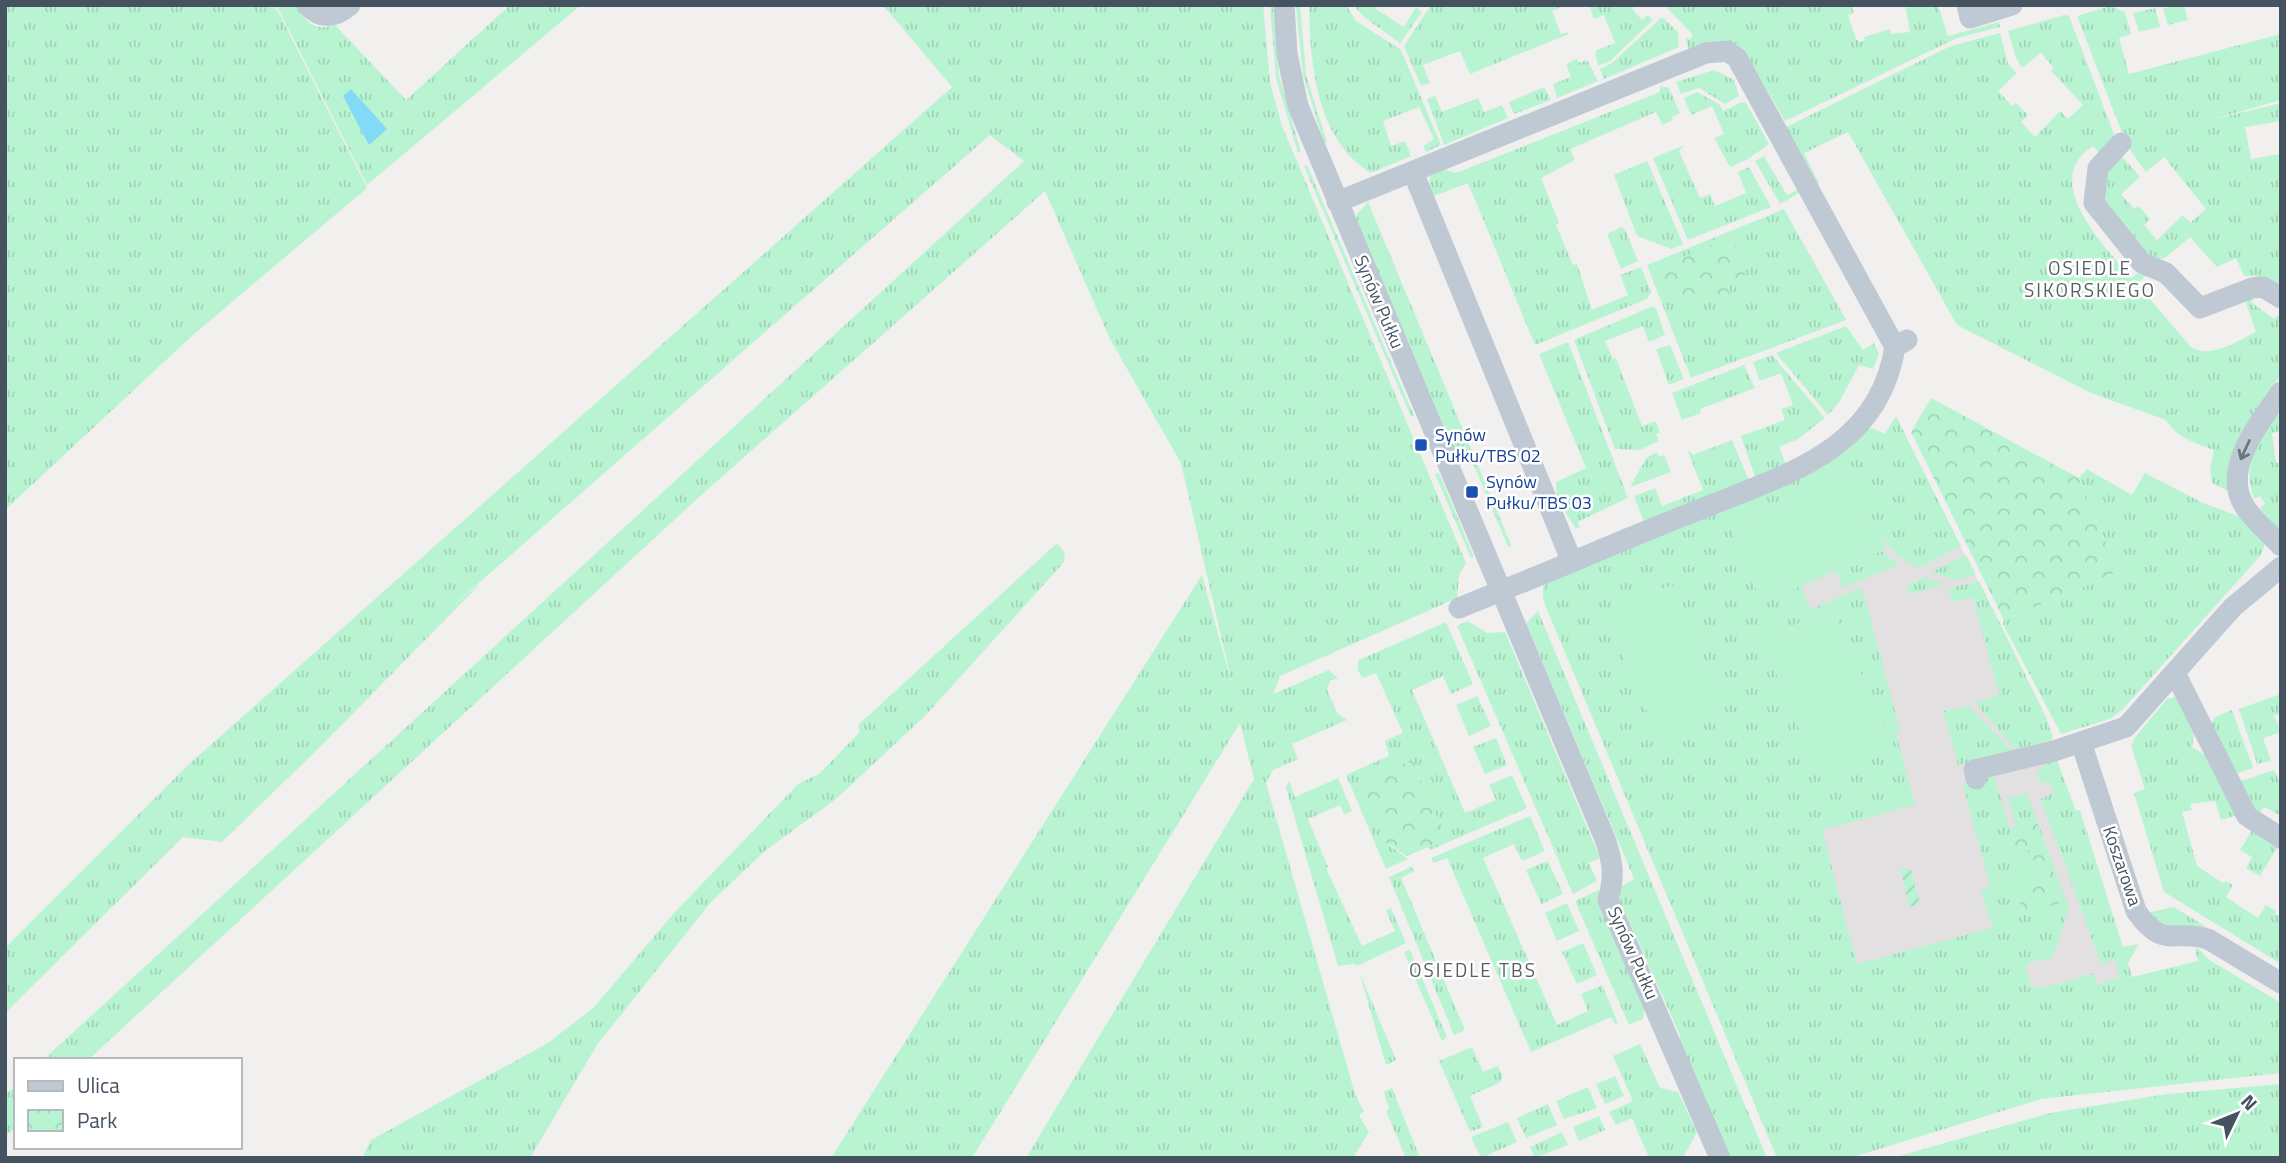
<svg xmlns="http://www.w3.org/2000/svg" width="2286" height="1163" viewBox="0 0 2286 1163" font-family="'Titillium Web',sans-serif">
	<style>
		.education { fill: #e3e0e1 }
		.grass { fill: url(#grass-tufts) }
		.park { fill: url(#park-crowns) }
		.garden { fill: url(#garden-furrows) }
		.pitch { fill: #b9f4d2 }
		.water { fill: #82daf6 }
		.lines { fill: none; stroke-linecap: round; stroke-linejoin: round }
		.minor { stroke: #bfc9d3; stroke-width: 21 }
		.oneway { stroke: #6a7682 }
		.transit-dot { fill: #1a4fb4; stroke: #fff; stroke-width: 2.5 }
		.labels { text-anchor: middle; stroke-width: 5; stroke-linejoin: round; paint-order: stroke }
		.street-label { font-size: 18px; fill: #45525f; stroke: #fff }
		.transit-label { font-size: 18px; fill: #164399; stroke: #fff; text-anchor: start }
		.neighbourhood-label { font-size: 19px; letter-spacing: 2px; fill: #5b5f65; stroke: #fff }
	</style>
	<defs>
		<pattern id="grass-tufts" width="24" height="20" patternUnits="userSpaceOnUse" patternTransform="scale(1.75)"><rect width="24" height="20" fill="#b9f4d2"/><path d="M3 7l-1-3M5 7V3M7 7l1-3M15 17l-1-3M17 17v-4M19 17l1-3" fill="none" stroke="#a0d3b7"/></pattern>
		<pattern id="park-crowns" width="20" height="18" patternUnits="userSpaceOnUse" patternTransform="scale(1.75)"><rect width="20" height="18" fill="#b9f4d2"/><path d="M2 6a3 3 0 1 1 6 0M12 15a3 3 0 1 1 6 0" fill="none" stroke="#a0d3b7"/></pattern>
		<pattern id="garden-furrows" width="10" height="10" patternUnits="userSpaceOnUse" patternTransform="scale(1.75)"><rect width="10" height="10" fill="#b9f4d2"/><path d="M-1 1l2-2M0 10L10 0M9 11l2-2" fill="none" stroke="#a0d3b7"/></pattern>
	</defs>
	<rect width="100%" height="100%" fill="#f2efef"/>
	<polygon class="education" points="1906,438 2046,717 2053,738 2051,743 2127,983 1836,1158 1553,588"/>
	<g class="grass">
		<polygon points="5,5 270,5 278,11 367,188 193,335 5,510"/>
		<path d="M273,5H296C304,22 316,32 335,25L406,100L510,5H581L367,185L279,10Z"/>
		<polygon points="883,5 1263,5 1270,82 1282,126 1466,563 1459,575 1457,598 1280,676 1273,694 1329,670 1338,678 1330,681 1327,690 1338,714 1347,720 1292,744 1298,759 1273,770 1266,783 1355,1094 1364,1112 1359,1115 1369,1132 1353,1158 1026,1158 1254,779 1240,723 972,1158 831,1158 1202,575 1233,688 1181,463 1110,339 1045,191 698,498 88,1060 43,1060 1024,161 990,135 448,610 482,582 322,745 222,842 183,837 5,1013 5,948 188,765 952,87"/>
		<polygon points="1270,5 1273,5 1279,76 1301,152 1298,153 1276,78"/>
		<polygon points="1296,5 1300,5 1306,75 1327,142 1324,143 1303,75"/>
		<path d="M1309,5H1346L1356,21L1401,50L1441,145L1426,152L1423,146L1434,139L1419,107L1383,121L1391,146L1405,141L1411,156L1371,173C1316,140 1310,63 1309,5Z"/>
		<polygon points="1353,5 1377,5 1376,9 1404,27 1416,7 1422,12 1400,43 1365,18"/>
		<polygon points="1431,5 1566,5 1552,11 1561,34 1568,32 1569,34 1470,74 1460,51 1423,65 1430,83 1421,86 1404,46"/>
		<polygon points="1589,5 1636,5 1632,9 1642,20 1648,15 1653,20 1610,61 1598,66 1595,51 1615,43 1604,15 1594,19"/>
		<path d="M1664,5H1851L1854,13L1848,15L1856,39L1860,42L1865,40L1864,37L1890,29L1891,34L1910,32L1905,5H1938L1948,36L1999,22L2000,27L1957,38L1785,121L1744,51C1726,35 1710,43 1689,51L1685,37L1690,40L1693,35Z"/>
		<polygon points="2176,5 2184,5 2188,20 2168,25 2163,9"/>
		<polygon points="2110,6 2125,12 2131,34 2119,38 2129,74 2281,34 2281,100 2211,120 2281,103 2281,121 2245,127 2251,159 2280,154 2281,288 2254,276 2244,276 2236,258 2217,267 2190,237 2165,258 2152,261 2100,203 2100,179 2120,154 2140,177 2121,194 2134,209 2139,206 2150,219 2144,225 2157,240 2183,215 2190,223 2206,209 2164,157 2146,172 2127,146 2077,16"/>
		<polygon points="2155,8 2160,27 2139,32 2133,13"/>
		<path d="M2064,15L2069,16L2114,134L2112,146L2101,155L2093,146C2038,181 2106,247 2131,278L2142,270L2151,271L2137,284L2191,347C2212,359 2235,342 2256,332L2245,300L2258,293L2251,302L2274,319L2281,312V374L2237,441L2234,494L2212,483L2210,469L2214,450C2195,443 2177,438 2166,420L2091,393L1957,325L1848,132L1804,153L1819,183L1816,185L1786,127L1951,46L2000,33L2008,64L2017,73L1998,91L2012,106L2016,103L2028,115L2021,122L2035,137L2060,111L2068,119L2083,105L2051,71L2054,68L2041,53L2022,68L2016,58L2008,31Z"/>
		<polygon points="1662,17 1678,32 1679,47 1604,79 1600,69 1612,63"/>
		<polygon points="1577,59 1579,63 1587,60 1598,81 1557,98 1553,84 1571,77 1566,64"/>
		<polygon points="1714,70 1734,80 1739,96 1725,104 1699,88 1681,94 1676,82"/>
		<polygon points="1660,86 1669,88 1680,113 1672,117 1673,120 1662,125 1656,112 1570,149 1575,160 1541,178 1559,223 1556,225 1573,265 1577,264 1592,310 1628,295 1620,275 1641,267 1651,292 1647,299 1535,345 1468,183 1434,196 1429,184 1430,176 1444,169 1456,173 1660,92"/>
		<polygon points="1544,87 1551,100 1514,114 1509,103 1511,101"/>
		<polygon points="1697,92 1719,104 1723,111 1742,102 1746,103 1769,144 1748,159 1730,167 1714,138 1724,134 1712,106 1691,115 1684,98"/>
		<polygon points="1435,96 1442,112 1478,98 1484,112 1502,105 1508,118 1444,145 1427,99"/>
		<polygon points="1685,145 1679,151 1700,198 1710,194 1715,206 1746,193 1738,172 1749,167 1771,207 1688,240 1653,158"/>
		<polygon points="1764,156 1787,195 1799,189 1801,192 1780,204 1755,161"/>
		<polygon points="1647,161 1683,244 1671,249 1637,236 1614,175"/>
		<polygon points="1307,165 1414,416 1411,417 1304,166"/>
		<polygon points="1368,202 1512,547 1508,546 1472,461 1460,465 1356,221 1357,214"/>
		<polygon points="1784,209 1846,320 1691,378 1647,265"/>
		<polygon points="1621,227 1625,229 1638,261 1621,269 1607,234"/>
		<polygon points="1653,306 1656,308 1665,335 1649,342 1643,326 1605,341 1613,359 1616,358 1642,426 1656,421 1660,433 1656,434 1659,441 1640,450 1615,449 1574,340"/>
		<polygon points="1846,326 1863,350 1874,343 1879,354 1873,369 1859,365 1840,401 1828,415 1776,353"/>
		<polygon points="1568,342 1628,498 1577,522 1580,527 1576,529 1557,499 1556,482 1586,468 1539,354"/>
		<polygon points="1670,345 1684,379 1669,385 1656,349"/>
		<polygon points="1772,355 1825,418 1798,439 1779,447 1786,465 1756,480 1741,436 1785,420 1781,409 1793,405 1781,373 1760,381 1753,362"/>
		<polygon points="1744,365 1755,388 1700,409 1701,413 1682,420 1672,393"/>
		<path d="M2275,413L2281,417V431L2272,433L2276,463H2281V533L2260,508L2265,504L2260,496L2254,499C2241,462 2259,445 2275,413Z"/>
		<path d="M1896,416L1961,546L1919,568C1878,551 1867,509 1850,472L1762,603L1801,586L1811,609L1860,588L1867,605L1900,731L1896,733L1915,805L1822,830L1857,964L1992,928L1981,889L1990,886L1963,785L1994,776L2017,853L2030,849L2039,875L2063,901L2036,820L2016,826L2008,798L2027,793L2069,908L2053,958L2030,962L2026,967L2031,984L2028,988L2058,984L2093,973L2097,984L2120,977L2115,960L2101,964L2041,799L2053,793L2050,782L2039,783L2038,769L2046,765V761L2057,760L2076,811L2080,810L2123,947L2139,944L2128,963L2132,977L2198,961L2195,949L2198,948L2208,959L2281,1003V1073L2041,1099L1850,1158H1777L1543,600V582L1871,428L1885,434Z"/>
		<polygon points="1732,440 1750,483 1645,525 1634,496 1655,488 1662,506 1703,490 1687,449 1693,455"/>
		<polygon points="1657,452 1659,457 1664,455 1671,472 1630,487 1647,457"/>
		<polygon points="2087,469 2132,495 2145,473 2201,502 2246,519 2266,540 2261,555 2123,709 2110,719 2061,734 2003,624 2004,620 2118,572 2079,478"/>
		<polygon points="1439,473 1474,557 1471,558 1435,474"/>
		<polygon points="1057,543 1065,553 1064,562 925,716 836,799 765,851 711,902 597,1045 530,1158 362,1158 371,1140 548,1043 594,1007 675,912 798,784 819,774 860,732 858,725"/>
		<polygon points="1882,551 1898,565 1843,588 1836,571"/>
		<polygon points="1966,555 1976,575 1956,580 1931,572"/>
		<polygon points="1925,577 1945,584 1910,594 1907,585"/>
		<polygon points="1979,581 2046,717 2053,738 2050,741 2015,749 1975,703 2003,693 1997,688 1973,597 1952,602 1949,588"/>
		<polygon points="1538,611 1767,1158 1726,1158 1679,1044 1680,1035 1615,890 1634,879 1526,623"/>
		<polygon points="1468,621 1487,633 1505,632 1600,858 1589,863 1597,881 1573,894 1457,626"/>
		<path d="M1446,622L1473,684L1451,694L1443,676L1412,690L1465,813L1496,800L1489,785L1512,775L1527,808L1430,850L1427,847L1446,838L1412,761L1362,784L1385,842L1408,859L1386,869L1346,775L1389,756L1385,741L1403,733L1376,673L1363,678C1358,672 1356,668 1359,660Z"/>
		<polygon points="2281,694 2281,713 2274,716 2281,732 2263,738 2271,761 2257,764 2239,709"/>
		<polygon points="1477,696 1491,726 1469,736 1456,705"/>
		<polygon points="2174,697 2182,700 2195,727 2192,747 2211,759 2240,814 2221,820 2215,801 2190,804 2192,810 2182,812 2197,866 2223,883 2225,881 2233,885 2226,897 2258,918 2266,905 2276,911 2275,914 2281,917 2281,964 2164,892 2134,793 2145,789 2131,746 2136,736 2167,699"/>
		<polygon points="1969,706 2012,751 1958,765 1943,711"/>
		<polygon points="2232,710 2253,768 2235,774 2210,725 2215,717"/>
		<polygon points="1496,738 1507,765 1485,774 1473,747"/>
		<polygon points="2274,770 2281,785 2281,816 2265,807 2257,814 2238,782"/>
		<polygon points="1338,778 1352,811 1344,814 1340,805 1308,819 1328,867 1326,868 1362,946 1395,931 1386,911 1391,908 1406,943 1357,966 1354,964 1338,966 1286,788 1289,781 1295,797"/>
		<polygon points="1530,816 1545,851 1522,861 1514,844 1483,858 1557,1025 1588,1011 1581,994 1602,985 1618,1023 1615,1024 1611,1017 1531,1052 1447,858 1434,863 1431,858"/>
		<polygon points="2252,830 2278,846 2260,876 2246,868 2252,857 2240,850"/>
		<polygon points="1548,861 1563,894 1541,904 1526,870"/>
		<polygon points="1411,867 1415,871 1401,878 1465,1030 1454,1035 1389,877"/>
		<polygon points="1599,890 1646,998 1643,1019 1629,1025 1575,901"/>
		<polygon points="1567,903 1579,931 1557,941 1545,913"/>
		<polygon points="2174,907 2208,928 2161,926 2150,912"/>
		<polygon points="1583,943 1597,975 1577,984 1562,952"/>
		<polygon points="1410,950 1447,1037 1442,1041 1404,952"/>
		<polygon points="1359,971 1396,1060 1386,1065"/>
		<polygon points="1640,1044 1660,1088 1678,1092 1697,1132 1683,1158 1649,1158 1632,1118 1616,1125 1609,1112 1633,1101 1613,1056"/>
		<polygon points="1472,1047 1483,1072 1498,1066 1503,1077 1499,1083 1470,1096 1483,1127 1470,1132 1439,1061"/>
		<polygon points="1615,1076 1624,1096 1605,1104 1596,1084"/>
		<polygon points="2281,1084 2281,1158 1892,1158 2050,1113 2167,1094"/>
		<polygon points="16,1085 16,1127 5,1136 5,1095"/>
		<polygon points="1588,1087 1597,1108 1564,1119 1556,1101"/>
		<polygon points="1392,1088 1420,1158 1406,1158 1386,1111 1389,1109 1384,1092"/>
		<polygon points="1548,1104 1557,1125 1526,1138 1517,1118"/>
		<polygon points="1599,1116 1605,1130 1579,1141 1573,1127"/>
		<polygon points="1508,1122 1517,1142 1481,1158 1471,1137"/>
		<polygon points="1562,1132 1568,1145 1535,1158 1530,1147"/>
	</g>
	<g class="park">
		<polygon points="1733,237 1747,274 1725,283 1730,295 1704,304 1699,293 1670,305 1655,268"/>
		<polygon points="1931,398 2079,478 2118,572 2004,620 1911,432"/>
		<polygon points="1412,760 1447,839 1407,856 1385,842 1362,784"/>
		<polygon points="2036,819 2063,902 2024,915 2013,884 2039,875 2030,850 2017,854 2009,829"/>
	</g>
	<polygon class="garden" points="1903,867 1911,870 1920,904 1909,907 1901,871"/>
	<g class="pitch">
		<polygon points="1851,471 1886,549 1762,603 1728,523"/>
		<polygon points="1672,585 1727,713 1660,742 1605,612"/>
		<polygon points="1833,608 1892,747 1818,776 1762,639"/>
	</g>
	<polygon class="water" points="351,89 387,129 369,145 343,96"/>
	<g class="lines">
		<g class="minor">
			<path d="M307,5C321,20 335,18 350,5"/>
			<path d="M1284,5L1287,54L1298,106L1605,839C1613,862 1615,876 1608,900L1720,1158"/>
			<polyline points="1967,5 1970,18 2012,5"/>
			<polyline points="2121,143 2098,168 2094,203 2142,263 2166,273 2200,308 2252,288 2263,287 2281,298"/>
			<path d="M1413,172L1572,562C1619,542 1665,523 1711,505C1793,472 1879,447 1895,347L1907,340"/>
			<polyline points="1337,202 1706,53 1727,51 1737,58 1895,347"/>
			<path d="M2281,392C2260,423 2218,471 2247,510C2257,523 2270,534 2281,546"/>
			<polyline points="1459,608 1572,562"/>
			<polyline points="2176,675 2247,816 2281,838"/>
			<path d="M2081,742L2136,911C2164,951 2173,928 2208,939L2281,983"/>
			<polyline points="1976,779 1974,770 2054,751 2126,727 2233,607 2281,567"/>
		</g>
	</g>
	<defs><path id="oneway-shaft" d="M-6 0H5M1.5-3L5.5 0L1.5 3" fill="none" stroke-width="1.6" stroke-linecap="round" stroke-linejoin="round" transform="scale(1.75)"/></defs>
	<use class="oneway" href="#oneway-shaft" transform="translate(2245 450) rotate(115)"/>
	<g class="transit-dot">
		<rect x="1414" y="438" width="14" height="14" rx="3.5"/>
		<rect x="1465" y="485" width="14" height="14" rx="3.5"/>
	</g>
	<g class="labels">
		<g class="street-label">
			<text transform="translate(1379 302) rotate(67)" y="6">Synów Pułku</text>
			<text transform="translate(2122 866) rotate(71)" y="6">Koszarowa</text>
			<text transform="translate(1633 953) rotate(66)" y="6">Synów Pułku</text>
		</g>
		<g class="transit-label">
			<text x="1435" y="441">Synów<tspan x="1435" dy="21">Pułku/TBS 02</tspan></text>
			<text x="1486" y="488">Synów<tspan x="1486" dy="21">Pułku/TBS 03</tspan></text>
		</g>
		<g class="neighbourhood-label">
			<text x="2090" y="275">OSIEDLE<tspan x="2090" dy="22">SIKORSKIEGO</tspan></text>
			<text x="1473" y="977">OSIEDLE TBS</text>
		</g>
	</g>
	<rect width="2286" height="1163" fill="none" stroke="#45525f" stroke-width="14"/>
	<rect x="14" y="1058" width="228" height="91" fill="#ffffff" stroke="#b5babf" stroke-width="2"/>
	<rect x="28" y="1081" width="35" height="10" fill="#bfc9d3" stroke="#b5babf" stroke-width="2"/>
	<text x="77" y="1093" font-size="21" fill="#45525f">Ulica</text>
	<rect x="28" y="1110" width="35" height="21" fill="url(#park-crowns)" stroke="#b5babf" stroke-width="2"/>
	<text x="77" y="1128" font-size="21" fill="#45525f">Park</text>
	<g transform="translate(2237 1114) rotate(47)" stroke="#ffffff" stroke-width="5" paint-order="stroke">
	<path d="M0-5L12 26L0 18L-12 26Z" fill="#45525f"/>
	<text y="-10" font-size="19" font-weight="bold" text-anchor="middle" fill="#45525f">N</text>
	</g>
</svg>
